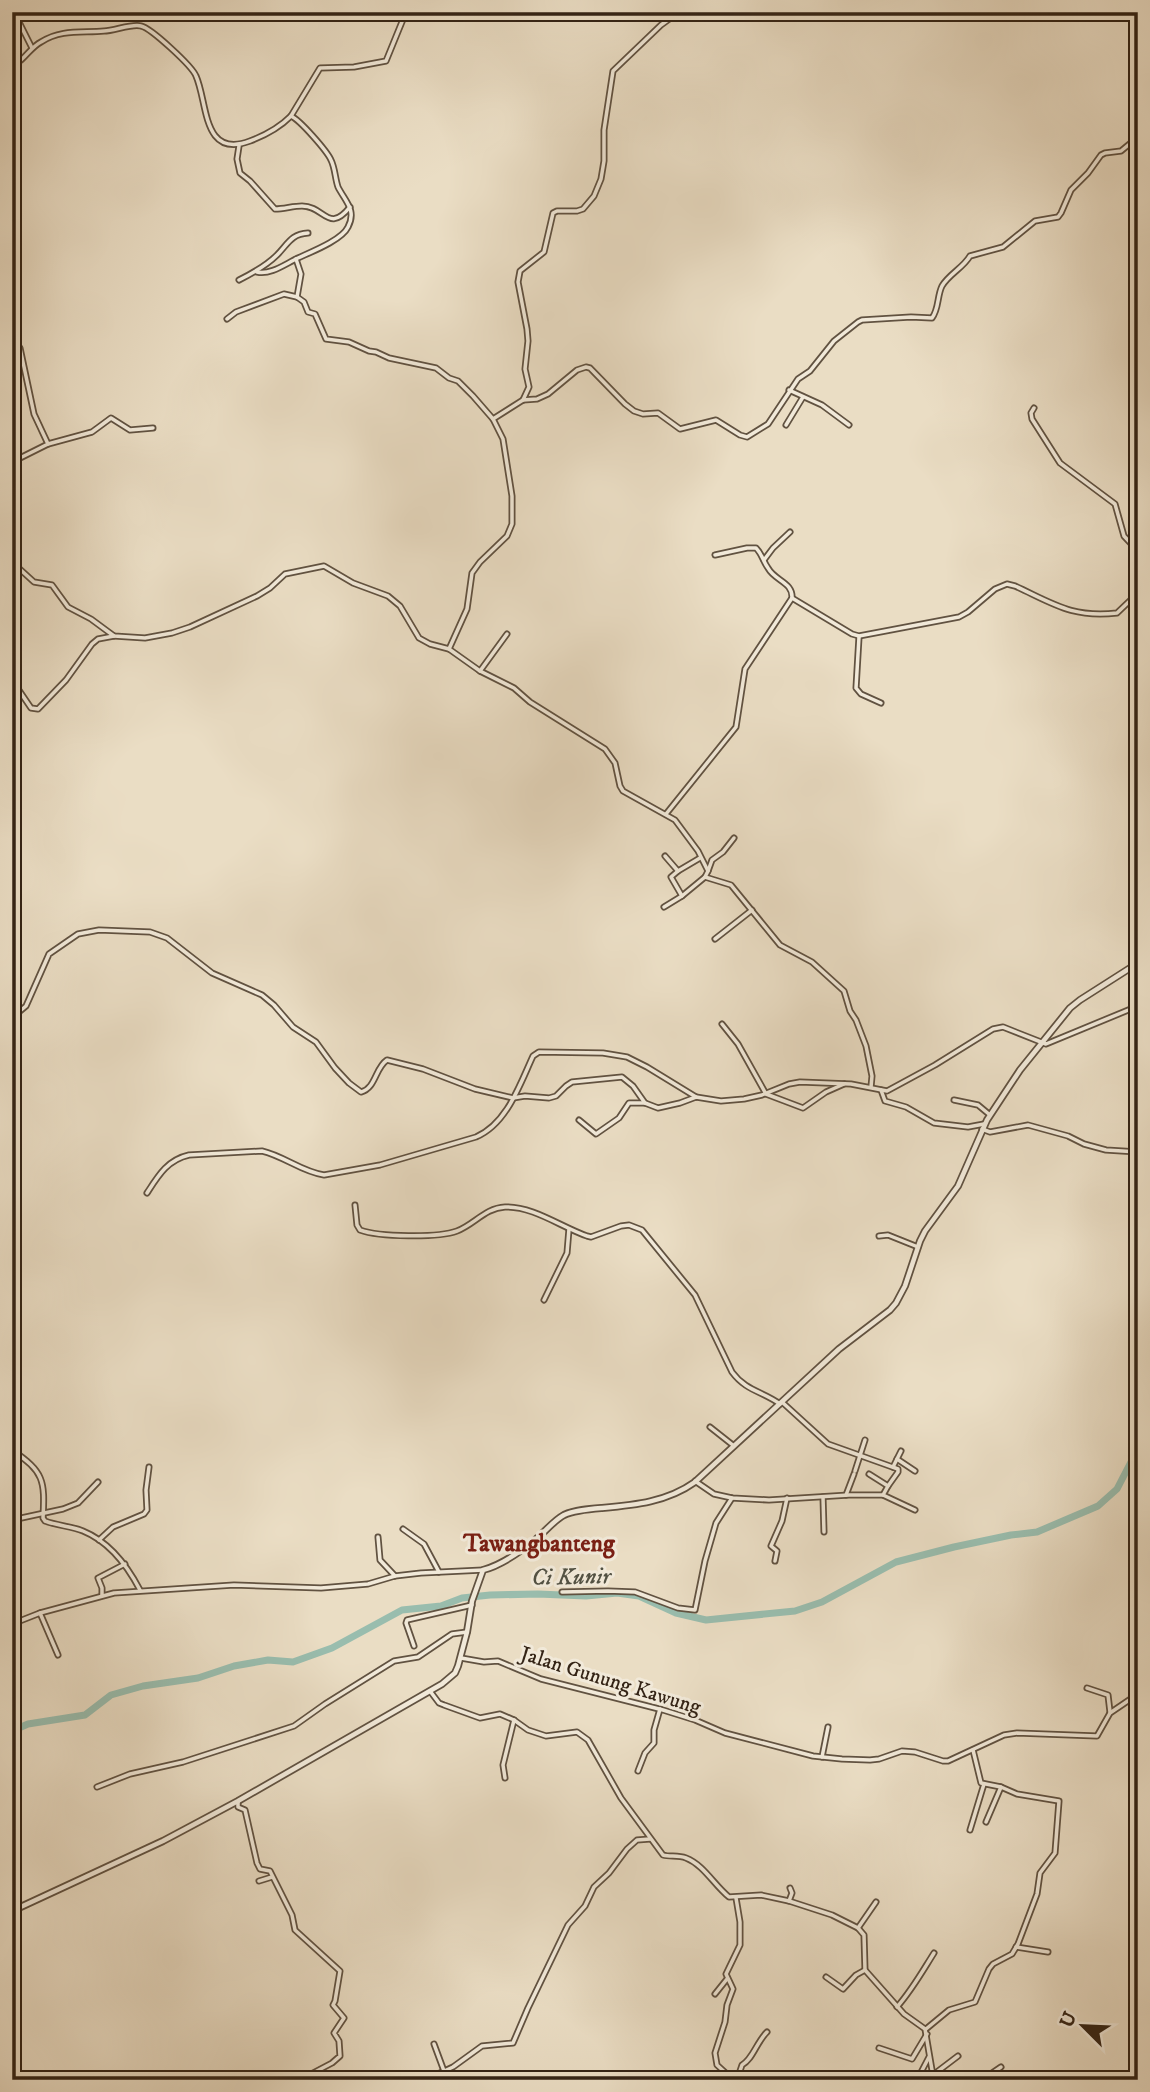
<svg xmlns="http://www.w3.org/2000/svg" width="1150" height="2092" viewBox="0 0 1150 2092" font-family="'IM FELL DW Pica',serif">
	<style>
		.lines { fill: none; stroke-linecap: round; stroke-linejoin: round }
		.river { stroke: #99bdae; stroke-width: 7 }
		.minor-casing { stroke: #615241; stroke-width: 7 }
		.tertiary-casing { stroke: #615241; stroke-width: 8 }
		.minor { stroke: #f1e9d9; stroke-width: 3.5 }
		.tertiary { stroke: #f1e9d9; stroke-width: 4.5 }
		.labels { text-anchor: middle; stroke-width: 6; stroke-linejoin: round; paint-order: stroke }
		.street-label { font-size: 21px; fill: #332315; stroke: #f1e9d9 }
		.water-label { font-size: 23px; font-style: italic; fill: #525143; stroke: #f1e9d9 }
		.quarter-label { font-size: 24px; font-weight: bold; fill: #7a1f14; stroke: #f1e9d9 }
	</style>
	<rect width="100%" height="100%" fill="#eaddc4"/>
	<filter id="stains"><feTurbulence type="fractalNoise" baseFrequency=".00286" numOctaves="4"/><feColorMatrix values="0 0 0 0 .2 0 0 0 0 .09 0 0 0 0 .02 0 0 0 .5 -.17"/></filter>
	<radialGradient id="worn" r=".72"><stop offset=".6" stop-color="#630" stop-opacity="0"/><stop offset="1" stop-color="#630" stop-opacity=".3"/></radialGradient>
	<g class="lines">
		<polyline class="river" points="12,1731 28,1724 85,1715 111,1695 143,1686 198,1678 234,1666 268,1660 293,1662 332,1648 402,1610 441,1606 462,1598 490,1595 538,1594 586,1596 617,1593 639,1596 676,1613 706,1620 795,1611 822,1602 896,1562 954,1547 1011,1535 1037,1532 1098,1506 1117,1489 1132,1460 1138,1442"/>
		<defs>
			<g id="minor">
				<polyline points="17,12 18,20 32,48"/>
				<polyline points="657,12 664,22"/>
				<path d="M12,56L18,60H21C28,54 33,46 41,42C61,29 82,33 104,31C114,31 133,23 141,26C151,28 192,66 196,76C208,103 202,159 250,141C266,135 279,128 291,116L320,68L354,67L386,61L406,12"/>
				<path d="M239,146L237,159L240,173L250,181L275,209C284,209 293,206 302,206C325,206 328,234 350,207"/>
				<polyline points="296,259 301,274 297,297 304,302 308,312 315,314 326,339 349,342 369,351 376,352 389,358 436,368 449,378 458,381 473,396 493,419 503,439 512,496 512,524 507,536 480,562 472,573 467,609 449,649 480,671 514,688 530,702 605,749 615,763 620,786 623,791 675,820 698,851 708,871 705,877 731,885 780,945 812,962 844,991 850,1011 856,1020 866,1046 872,1076 871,1087"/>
				<path d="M257,272C271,275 285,264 298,258C311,252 342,240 348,227C357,210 345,201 338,187C335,178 335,168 331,160C327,151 300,120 291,116"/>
				<path d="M239,280C253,273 266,266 277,255C288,244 291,234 308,233"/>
				<polyline points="227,319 236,312 284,294 297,297"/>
				<polyline points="12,337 20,348 34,414 48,444 12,462"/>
				<polyline points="789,390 822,405 849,425"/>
				<polyline points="523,400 529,387 525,369 528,341 527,329 518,282 520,271 544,252 553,213 557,211 577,211 583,209 594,196 601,179 604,161 604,130 613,71 661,25 679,12"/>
				<polyline points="1034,408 1031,413 1032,419 1060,463 1115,504 1124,536 1138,551"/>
				<path d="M493,419L523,400L537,399L548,394L577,370L586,367L590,368L625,404L634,411L643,414L658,413L680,429L716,420L740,435L747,437L768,424L798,379L810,371L834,341L858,322L862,320L911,317L932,318C939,309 937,296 942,286C949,274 963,268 970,256L1003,247L1035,221L1058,217L1061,213L1071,190L1088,173L1101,155L1105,153L1121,151L1138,137"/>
				<polyline points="786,425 803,397"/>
				<polyline points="48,444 92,432 111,418 130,430 153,428"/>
				<polyline points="764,560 773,548 790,532"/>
				<polyline points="12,562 34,582 52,585 68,607 91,619 114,636 145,638 172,633 190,627 257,596 270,588 285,574 324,566 353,583 388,596 400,606 419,638 430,644 449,649"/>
				<path d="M792,598L852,634L859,636L959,617L968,612L995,589L1007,584L1015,586C1054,604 1072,618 1117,613L1138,593"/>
				<polyline points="859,637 856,688 861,694 881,703"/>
				<polyline points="480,671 507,634"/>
				<polyline points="12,680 31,708 38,709 66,680 92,644 98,639 114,636"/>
				<path d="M666,814L736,727L745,669L792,598C793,582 775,581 768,568C763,561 762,554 756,548H747L715,555"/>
				<polyline points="665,856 678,871 700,858"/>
				<polyline points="678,871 671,877 682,896"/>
				<polyline points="708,871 712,860 723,852 734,838"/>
				<polyline points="664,907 682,896 705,877"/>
				<polyline points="715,939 752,910"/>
				<path d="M12,1010L20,1011L26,1006L49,954L78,934L99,930L150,932L167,938L212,973L262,995L274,1005L293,1027L316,1042L335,1068L349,1083L361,1092C376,1088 375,1068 387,1060L423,1069L475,1089L513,1098L525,1096L549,1098L556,1096L566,1086L572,1082L622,1077L633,1086L645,1103L658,1108L680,1103L696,1097L721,1101L744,1099L762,1095L789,1084L800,1082L851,1084L887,1091L935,1065L993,1029L1003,1027L1046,1044L1138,1006"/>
				<polyline points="722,1024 738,1044 766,1094 803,1108 826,1092 844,1084"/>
				<polyline points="881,1090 885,1101 906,1107 934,1123 968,1127 984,1124"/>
				<polyline points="954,1100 978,1105 990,1115"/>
				<polyline points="579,1120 596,1134 619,1118 629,1103 645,1103"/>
				<polyline points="982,1129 990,1132 1028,1125 1068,1136 1084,1144 1106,1150 1138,1152"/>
				<path d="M147,1193C158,1176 167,1160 189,1155L262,1151C284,1156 302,1172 324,1175L380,1165L476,1137C507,1124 520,1084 533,1056L539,1052L603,1053L627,1057L647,1067L696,1097"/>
				<path d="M355,1205L357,1225L360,1230C379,1237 438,1238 457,1231C475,1224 485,1208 505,1207C533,1206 561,1227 587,1236L591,1237L621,1226L629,1225L642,1230L695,1295L732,1372C746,1391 762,1391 780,1404"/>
				<polyline points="879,1236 888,1235 918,1247"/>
				<polyline points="544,1300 567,1253 569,1229"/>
				<polyline points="782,1402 828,1444 898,1469 898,1472 888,1486"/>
				<polyline points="710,1427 734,1446"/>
				<path d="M12,1450C44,1472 45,1480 43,1518L45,1521C58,1526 71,1526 83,1531C110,1542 127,1565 140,1590"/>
				<polyline points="897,1459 915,1471"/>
				<polyline points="893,1467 901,1451"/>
				<polyline points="855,1471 865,1440"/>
				<polyline points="869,1474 888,1486 883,1495"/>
				<polyline points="695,1481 714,1494 732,1498 769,1500 849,1495 883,1495 915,1510"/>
				<polyline points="846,1495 854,1474"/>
				<polyline points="823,1497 824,1532"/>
				<polyline points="12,1520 63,1509 78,1503 98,1482"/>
				<polyline points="403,1529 424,1544 439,1572"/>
				<polyline points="378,1537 380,1560 395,1576"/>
				<polyline points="99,1540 113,1527 144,1514 147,1510 146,1490 149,1467"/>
				<polyline points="775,1561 777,1551 771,1546 782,1521 787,1498"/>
				<polyline points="562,1592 608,1591 635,1592 678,1608 695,1610 705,1561 716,1523 732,1498"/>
				<polyline points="102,1595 102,1588 98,1578 125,1564"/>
				<polyline points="40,1613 58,1655"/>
				<polyline points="12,1624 40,1613 114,1593 234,1585 321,1588 368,1584 395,1576 421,1573 483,1570"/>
				<polyline points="414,1646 406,1623 407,1620 472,1605"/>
				<polyline points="461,1658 484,1662 498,1661 541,1679 663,1710 695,1720 725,1733 813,1756 842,1759 870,1760 879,1759 902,1751 915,1752 943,1761 948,1761 1004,1735 1017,1733 1097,1736 1110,1713 1138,1694"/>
				<polyline points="1087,1688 1108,1695 1110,1712"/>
				<path d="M430,1691L439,1703L444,1705L480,1718L500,1714L514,1720L528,1730L546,1736L577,1732L588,1740L621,1798L663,1855C670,1857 678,1855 686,1858C704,1865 714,1885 729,1897L761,1895L789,1901L832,1915L858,1928L864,1935L865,1970L904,2014L925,2029L932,2070L936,2080"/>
				<polyline points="822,1757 828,1727"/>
				<polyline points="638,1771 645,1753 654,1743 654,1730 660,1709"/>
				<polyline points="505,1778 503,1765 514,1720"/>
				<polyline points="97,1787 130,1774 183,1762 294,1726 325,1704 394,1661 418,1657 452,1634 467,1632"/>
				<polyline points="238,1801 238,1807 245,1810 257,1863 260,1869 270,1871 292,1915 295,1930 340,1971 335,2001 333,2005 344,2018 334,2033 339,2041 340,2056 332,2063 313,2073 312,2080"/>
				<polyline points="986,1822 1001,1787"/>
				<polyline points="970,1830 984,1784"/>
				<polyline points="259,1881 272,1877"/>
				<polyline points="789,1901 792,1893 790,1888"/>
				<polyline points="858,1928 876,1902"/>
				<polyline points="1016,1947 1048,1952"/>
				<polyline points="826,1977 843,1989 856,1975 865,1970"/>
				<polyline points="715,1994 727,1979"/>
				<path d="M897,2007C912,1990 922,1972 934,1953"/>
				<polyline points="926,2029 949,2010 975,2002 989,1969 993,1964 1012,1954 1018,1944 1037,1894 1040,1873 1055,1853 1059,1801 1017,1794 1001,1787 981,1783 973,1750"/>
				<polyline points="434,2044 444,2071"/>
				<polyline points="879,2048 912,2059 927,2034"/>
				<polyline points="933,2075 958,2056"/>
				<polyline points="167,2080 185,2075 210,2080"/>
				<path d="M212,2080C236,2076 255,2070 279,2080"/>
				<polyline points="425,2080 453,2067 482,2046 513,2043 528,2008 568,1925 585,1906 594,1887 609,1873 627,1849 637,1840 650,1839"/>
				<polyline points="729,2080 728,2075 717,2065 715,2053 725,2022 727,2005 733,1989 726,1974 740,1945 740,1922 736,1898"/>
				<path d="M737,2080L742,2065C753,2059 756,2043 767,2032"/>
				<polyline points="917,2080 929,2057"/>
				<polyline points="982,2080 1001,2067"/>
			</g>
			<path id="tertiary" d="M12,1911L163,1841L238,1801L442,1684L455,1673L458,1666L467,1632L472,1601L483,1570C502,1565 520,1552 535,1540C545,1532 553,1521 564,1515C575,1510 589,1509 602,1508C635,1505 667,1502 695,1482L839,1349L890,1310L896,1303L905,1286L920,1241L925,1231L958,1186L987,1120L1020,1070L1070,1008L1080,1000L1138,963"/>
		</defs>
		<use href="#minor" class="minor-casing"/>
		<use href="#tertiary" class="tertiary-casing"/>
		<use href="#minor" class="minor"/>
		<use href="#tertiary" class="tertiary"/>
	</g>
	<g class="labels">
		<g class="street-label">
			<text transform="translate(611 1680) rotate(17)" y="7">Jalan Gunung Kawung</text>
		</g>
		<g class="water-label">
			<text transform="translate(571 1576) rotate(-1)" y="8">Ci Kunir</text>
		</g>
		<g class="quarter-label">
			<text x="539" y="1551">Tawangbanteng</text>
		</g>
	</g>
	<rect width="1150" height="2092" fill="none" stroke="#eaddc4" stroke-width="42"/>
	<rect x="14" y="14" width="1122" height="2064" fill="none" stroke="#332315" stroke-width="3.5"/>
	<rect x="21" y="21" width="1108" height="2050" fill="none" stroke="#332315" stroke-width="2"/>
	<g transform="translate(1083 2026) rotate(294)" stroke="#f1e9d9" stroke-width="5" paint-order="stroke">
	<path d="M0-5L12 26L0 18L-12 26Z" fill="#332315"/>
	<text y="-10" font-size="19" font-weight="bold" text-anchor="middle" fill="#332315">U</text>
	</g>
	<rect width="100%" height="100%" filter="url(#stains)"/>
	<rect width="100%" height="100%" fill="url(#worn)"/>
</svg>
